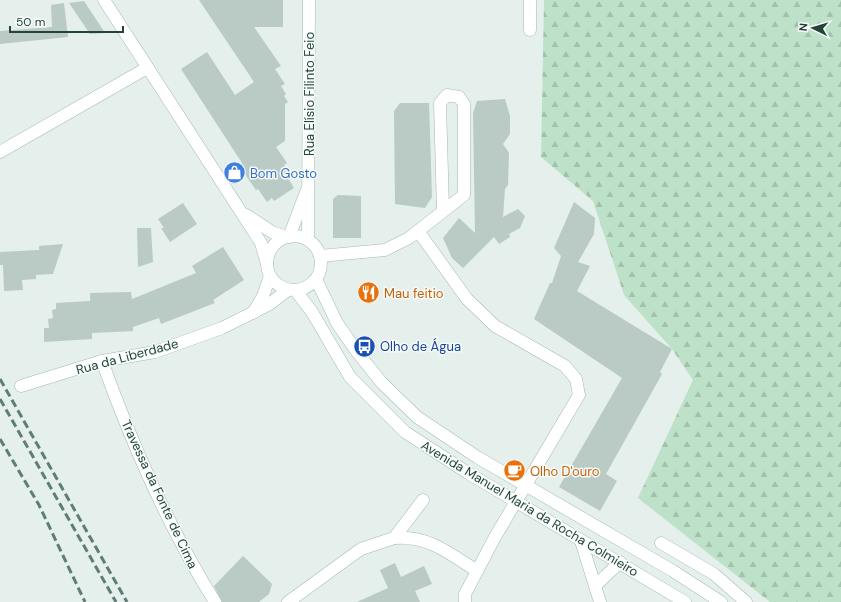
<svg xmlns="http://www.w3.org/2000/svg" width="841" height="602" viewBox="0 0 841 602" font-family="'DM Sans',sans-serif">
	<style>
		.forest { fill: url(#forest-firs) }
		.building { fill: #bacac4 }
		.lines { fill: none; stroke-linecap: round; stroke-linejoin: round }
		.minor-casing { stroke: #a7b8b3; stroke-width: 13 }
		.tertiary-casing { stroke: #a7b8b3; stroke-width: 13 }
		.secondary-casing { stroke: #a3bcb4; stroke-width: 13 }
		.minor { stroke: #fff; stroke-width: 12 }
		.tertiary { stroke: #fff; stroke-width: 12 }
		.secondary { stroke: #fff; stroke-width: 12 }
		.rail { stroke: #5d7e77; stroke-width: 3; stroke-dasharray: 8 4; stroke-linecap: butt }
		.labels { text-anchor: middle; stroke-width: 3; stroke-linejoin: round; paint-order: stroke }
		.street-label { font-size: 13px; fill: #23433c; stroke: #f6fbf9 }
		.shop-label { font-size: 13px; fill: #366cbe; stroke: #f6fbf9; text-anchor: start }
		.food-label { font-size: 13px; fill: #c56008; stroke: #f6fbf9; text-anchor: start }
		.transit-label { font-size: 13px; fill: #164399; stroke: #f6fbf9; text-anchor: start }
	</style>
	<defs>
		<pattern id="forest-firs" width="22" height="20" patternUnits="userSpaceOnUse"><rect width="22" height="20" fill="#bde1c9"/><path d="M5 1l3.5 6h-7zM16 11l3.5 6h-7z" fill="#a2c2ae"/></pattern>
	</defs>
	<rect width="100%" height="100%" fill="#e5efeb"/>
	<polygon class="forest" points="544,0 841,0 841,602 770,602 638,498 693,380 672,349 624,295 593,201 541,157"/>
	<g class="building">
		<polygon points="199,0 283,0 283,27 254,27 281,66 275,69 285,84 281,86 286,94 284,96 288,102 285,104 285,141 276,147 287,163 284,165 291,176 288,178 294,188 274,201 272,198 267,202 258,189 256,190 239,166 242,163 181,69 207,52 235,95 254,82"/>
		<polygon points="84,1 105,33 90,34 69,3"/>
		<polygon points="64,3 68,37 0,44 0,31 52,27 51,5"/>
		<polygon points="505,99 510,116 510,134 503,144 509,153 508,185 505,189 503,217 518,209 525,216 520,228 509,234 510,237 499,244 494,237 463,268 452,258 443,238 459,218 475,233 473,113 477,101"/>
		<polygon points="400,103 429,103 432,197 425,208 395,204 394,111"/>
		<polygon points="338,195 361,196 361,238 333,238 333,199"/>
		<polygon points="574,202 595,218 594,234 578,262 590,266 577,291 672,349 660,372 662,374 606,474 617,481 600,511 559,487 622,378 534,319 550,283 552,283 561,256 554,248"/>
		<polygon points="183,203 197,224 170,242 161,228 164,228 158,219"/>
		<polygon points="137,228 151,228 153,262 138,267"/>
		<polygon points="63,244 53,274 36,275 36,279 22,280 23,290 4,291 3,265 0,265 0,252 39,250 39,246"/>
		<polygon points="223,247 244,280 213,300 215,303 161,324 159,318 133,327 133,331 92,333 92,339 44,342 44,328 49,328 48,319 53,318 52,310 56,309 56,303 90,301 90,293 131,292 132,299 196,273 192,266"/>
		<polygon points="243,556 272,584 269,594 259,602 222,602 214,586"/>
		<polygon points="395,563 401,577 424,566 432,584 415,591 420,602 357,602 388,588 380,570"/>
	</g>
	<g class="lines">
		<defs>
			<g id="minor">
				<polyline points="530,30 530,0"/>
				<polyline points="418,231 467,299 495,326 565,366 576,379 579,395 495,537 465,594 465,602"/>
				<polyline points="320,256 385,250 409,238 464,195 464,104 459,97 447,95 440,103 443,210"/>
				<polyline points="253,313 263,296 270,276"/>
				<path d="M102,361C132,444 168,527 215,602"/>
				<polyline points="21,386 102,361 155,352 222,328 268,305 288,290"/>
				<path d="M394,538C428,535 449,553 477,571"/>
				<polyline points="581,541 600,602"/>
				<polyline points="661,543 714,574 746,602"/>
				<polyline points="596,585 620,562"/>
				<polyline points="288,602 361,549 394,538 423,500"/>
			</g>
			<g id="tertiary">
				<polyline points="104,0 261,243 267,264"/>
				<polyline points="0,152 147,68"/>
				<polyline points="246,215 272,232 286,237"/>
			</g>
			<g id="secondary">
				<circle cx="294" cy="263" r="27"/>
				<polyline points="289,237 306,192"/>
				<polyline points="308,240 309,0"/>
				<polyline points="316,279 337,323 357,352 382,383 417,417 477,457 673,571 721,602"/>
				<polyline points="296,291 312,312 350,377 405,432 468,473 685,602"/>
			</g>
		</defs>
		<use href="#minor" class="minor-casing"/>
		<use href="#tertiary" class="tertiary-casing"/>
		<use href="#secondary" class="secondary-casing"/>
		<use href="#minor" class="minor"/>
		<use href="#tertiary" class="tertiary"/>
		<use href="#secondary" class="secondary"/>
		<g class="rail">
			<polyline points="0,379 127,602"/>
			<polyline points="0,399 116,602"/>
			<polyline points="0,439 39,505 85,602"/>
		</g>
	</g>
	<defs>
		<symbol id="shop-disc" viewBox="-11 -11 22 22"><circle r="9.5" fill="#3f7fe0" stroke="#f6fbf9"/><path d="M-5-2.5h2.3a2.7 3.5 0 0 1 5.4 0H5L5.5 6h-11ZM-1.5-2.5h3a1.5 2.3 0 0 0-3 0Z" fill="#fff"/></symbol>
		<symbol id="restaurant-disc" viewBox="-11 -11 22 22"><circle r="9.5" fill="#e8710a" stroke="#f6fbf9"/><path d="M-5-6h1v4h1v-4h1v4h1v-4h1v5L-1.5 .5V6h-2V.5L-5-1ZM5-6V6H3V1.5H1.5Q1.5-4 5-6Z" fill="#fff"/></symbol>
		<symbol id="bus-disc" viewBox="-11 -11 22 22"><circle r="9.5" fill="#1a4fb4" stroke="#f6fbf9"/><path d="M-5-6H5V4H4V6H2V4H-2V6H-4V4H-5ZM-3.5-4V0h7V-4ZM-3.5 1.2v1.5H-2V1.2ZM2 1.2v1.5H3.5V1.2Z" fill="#fff"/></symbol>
		<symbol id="cafe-disc" viewBox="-11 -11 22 22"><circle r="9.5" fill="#e8710a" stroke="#f6fbf9"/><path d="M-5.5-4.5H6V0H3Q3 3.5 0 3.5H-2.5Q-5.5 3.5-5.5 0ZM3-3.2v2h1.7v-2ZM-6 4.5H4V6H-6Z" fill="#fff"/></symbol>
	</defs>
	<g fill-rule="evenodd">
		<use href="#shop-disc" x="222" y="160" width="25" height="25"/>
		<use href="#restaurant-disc" x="356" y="280" width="25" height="25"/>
		<use href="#bus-disc" x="352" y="334" width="25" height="25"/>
		<use href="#cafe-disc" x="502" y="458" width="25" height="25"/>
	</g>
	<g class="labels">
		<g class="street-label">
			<text transform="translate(309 94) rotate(-90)" y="5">Rua Elísio Filinto Feio</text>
			<text transform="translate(127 356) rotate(-15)" y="5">Rua da Liberdade</text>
			<text transform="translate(160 494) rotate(65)" y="5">Travessa da Fonte de Cima</text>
			<text transform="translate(530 508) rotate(31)" y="5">Avenida Manuel Maria da Rocha Colmieiro</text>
		</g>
		<g class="shop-label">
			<text x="250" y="178">Bom Gosto</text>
		</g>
		<g class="food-label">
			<text x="384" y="298">Mau feitio</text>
			<text x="530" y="476">Olho D'ouro</text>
		</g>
		<g class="transit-label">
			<text x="380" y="351">Olho de Água</text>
		</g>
	</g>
	<g transform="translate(813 28) rotate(275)" stroke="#f6fbf9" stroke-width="3" paint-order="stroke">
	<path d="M0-3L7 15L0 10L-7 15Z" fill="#23433c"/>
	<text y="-6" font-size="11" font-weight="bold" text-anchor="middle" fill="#23433c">N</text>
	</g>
	<path d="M10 26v6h113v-6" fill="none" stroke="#23433c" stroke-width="2"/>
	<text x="16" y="26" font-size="12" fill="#23433c" stroke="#f6fbf9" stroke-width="3" paint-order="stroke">50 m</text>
</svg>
